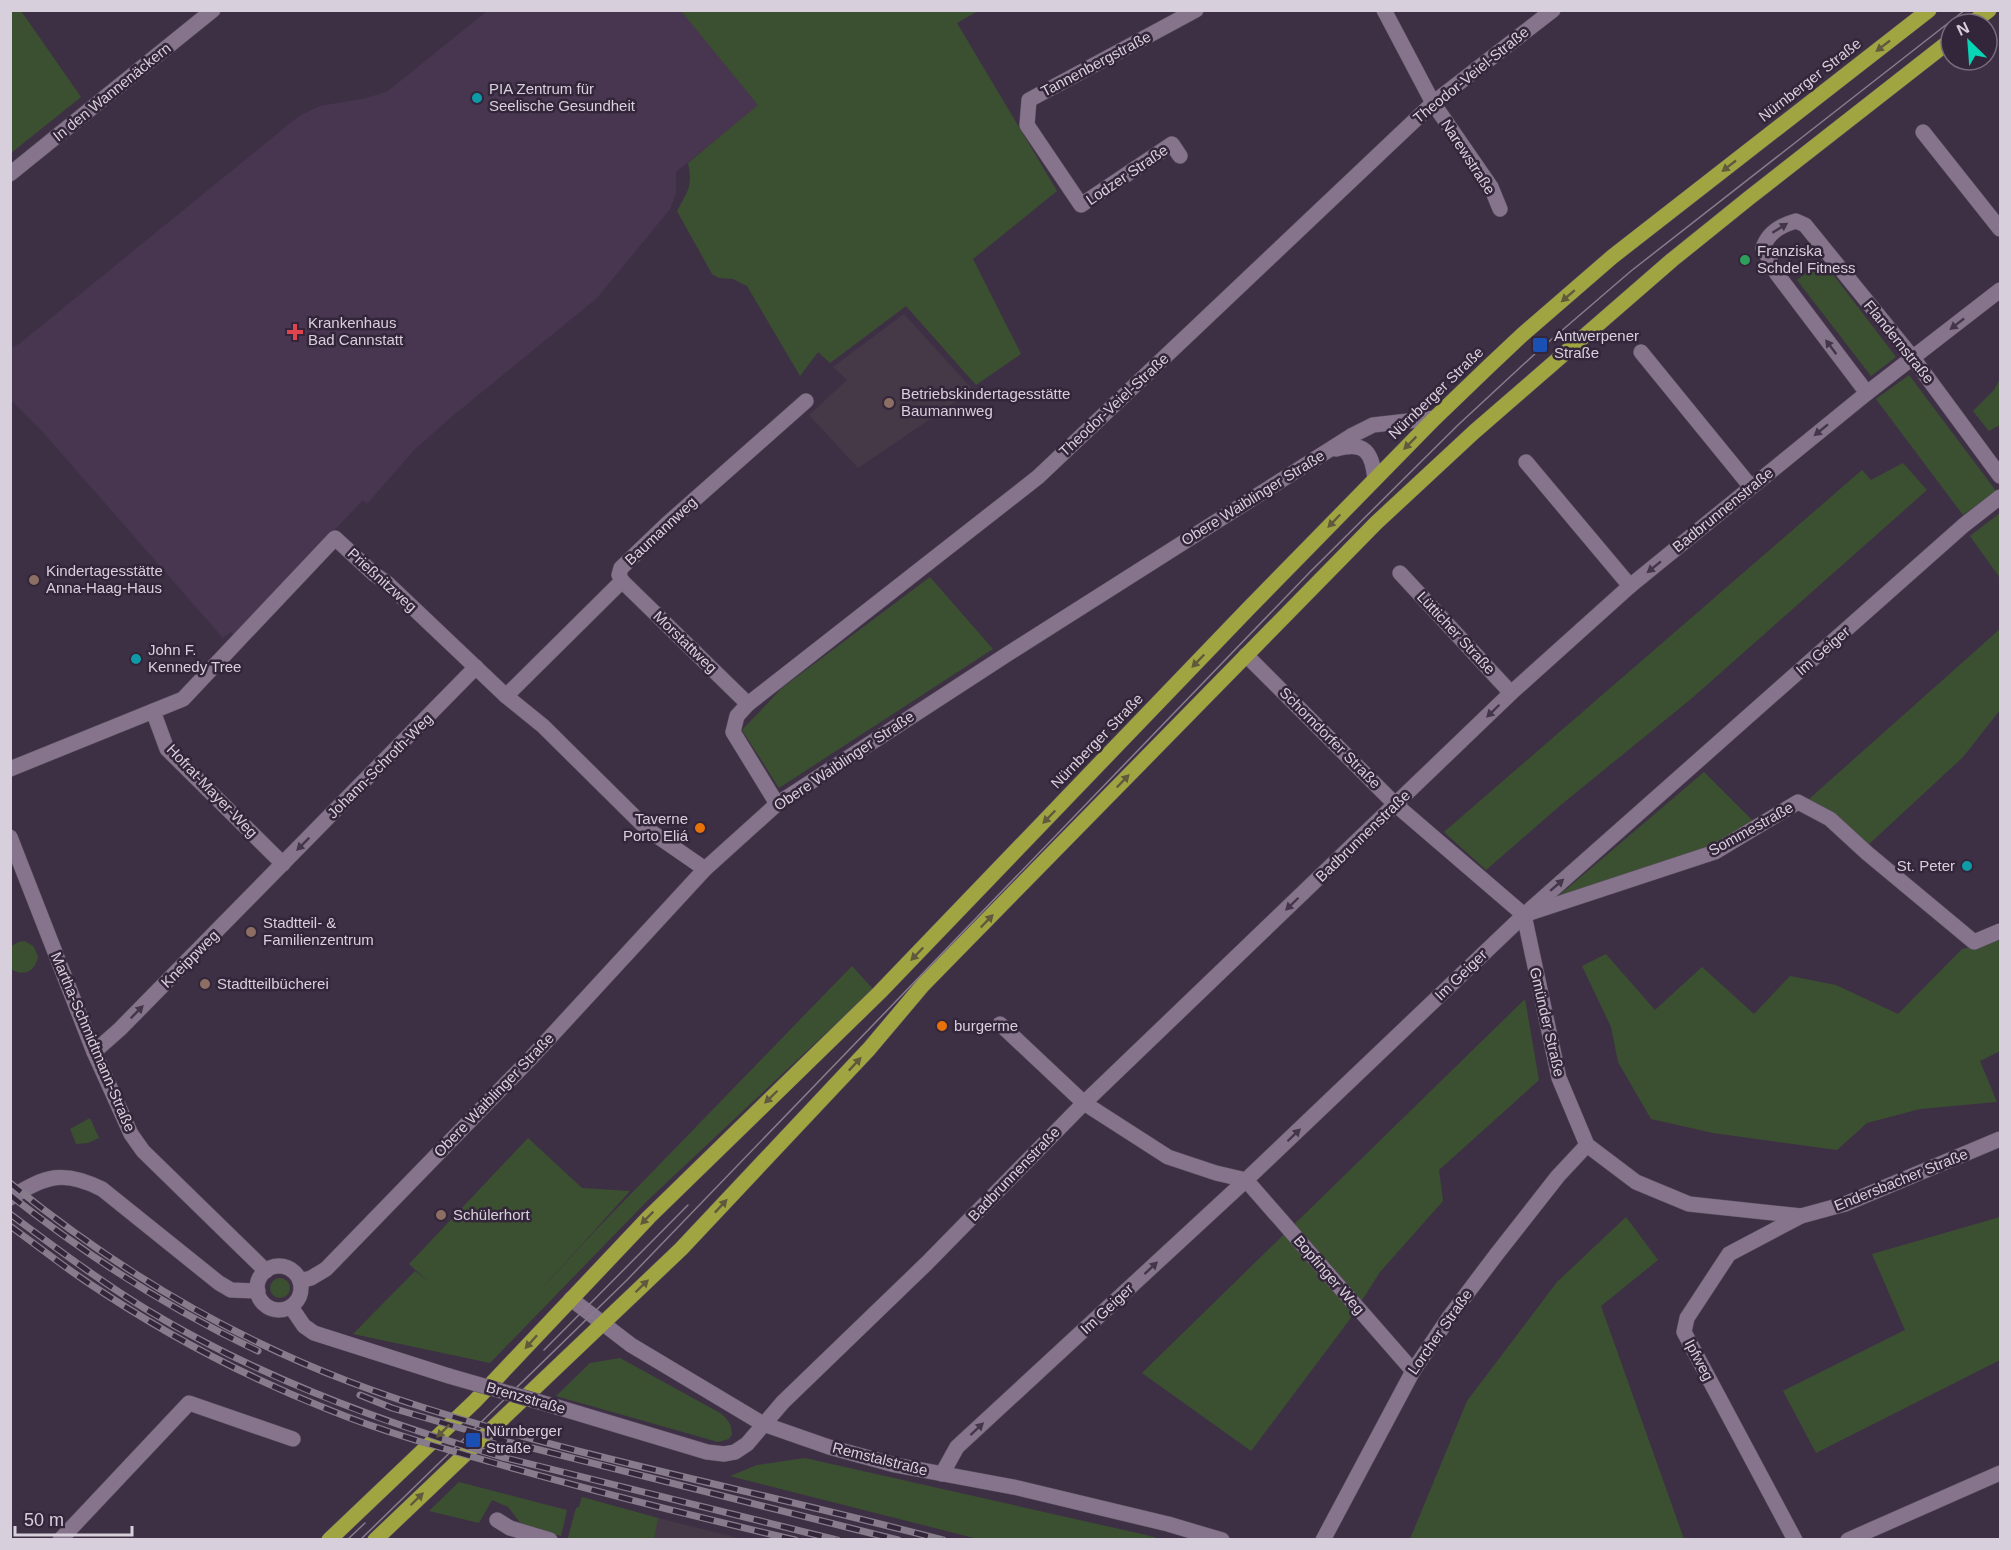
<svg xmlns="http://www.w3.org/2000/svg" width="2011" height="1550" viewBox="0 0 2011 1550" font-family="Arial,sans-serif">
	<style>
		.built { fill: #483650 }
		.education { fill: #453948 }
		.green { fill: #3b5031 }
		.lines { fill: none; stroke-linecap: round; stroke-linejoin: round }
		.minor-casing { stroke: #5b4e5f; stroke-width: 16 }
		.major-casing { stroke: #5b4e5f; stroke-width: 16 }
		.minor { stroke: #85748c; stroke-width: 15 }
		.major { stroke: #a1a541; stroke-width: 15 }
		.tram { stroke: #877c8c; stroke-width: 1.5 }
		.rail-casing { stroke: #877c8c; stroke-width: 7 }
		.rail { stroke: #34263a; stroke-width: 4.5; stroke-dasharray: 14; stroke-linecap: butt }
		.minor-bridge-casing { stroke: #5b4e5f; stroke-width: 16; stroke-linecap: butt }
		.minor-bridge { stroke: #85748c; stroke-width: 15 }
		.oneway { fill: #60593d }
		.oneway2 { fill: #44364a }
		.culture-dot { fill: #0f9aa8; stroke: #34263a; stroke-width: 2 }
		.leisure-dot { fill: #2e9e5b; stroke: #34263a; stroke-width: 2 }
		.health-dot { fill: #e0444e; stroke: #34263a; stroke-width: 2 }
		.transit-dot { fill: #1a4fb4; stroke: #34263a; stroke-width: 2 }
		.education-dot { fill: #8d6e63; stroke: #34263a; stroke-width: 2 }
		.food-dot { fill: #e8710a; stroke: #34263a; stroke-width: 2 }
		.labels { text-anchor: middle; stroke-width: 5; stroke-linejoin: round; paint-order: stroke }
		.street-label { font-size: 15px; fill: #d8cfdc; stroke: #34263a }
		.poi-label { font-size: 15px; fill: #d8cfdc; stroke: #34263a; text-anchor: start }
	</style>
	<rect width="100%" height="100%" fill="#3e3044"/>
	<polygon class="built" points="487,11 681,11 759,105 676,172 676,194 670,209 597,298 450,418 414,450 367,504 363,500 234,635 231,632 223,638 41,430 11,400 11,348 19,344 299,116 320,106 367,98 388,91"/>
	<g class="education">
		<polygon points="904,314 973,390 858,468 809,415 847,380 833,367"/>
		<polygon points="582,1497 658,1518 743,1539 576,1540 568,1538 576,1508 579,1507"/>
	</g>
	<g class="green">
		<polygon points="11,10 21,11 81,97 11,153"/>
		<path d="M681,11H978L957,23L1057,191L973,259L1021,354L976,385L906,306L830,363L818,352L800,376L747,286L733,279L719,278L712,274L677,211C688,191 693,186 688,163L758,105Z"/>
		<polygon points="1822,260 1896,357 1871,376 1797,280"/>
		<polygon points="1909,375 1996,491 1963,515 1876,399"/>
		<polygon points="2000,379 2000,425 1989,431 1973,411 1994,390"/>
		<polygon points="1903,463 1927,490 1691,699 1562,804 1486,870 1444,832 1862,470 1871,480"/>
		<polygon points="2000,513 2000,578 1970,536"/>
		<polygon points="930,577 993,649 779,788 742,730 782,688"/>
		<polygon points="2000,629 2000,710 1963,757 1867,846 1808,800"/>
		<polygon points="1704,772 1753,821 1708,847 1555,899"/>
		<polygon points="2000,940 2000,1051 1980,1061 1997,1102 1920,1109 1867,1123 1837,1150 1713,1133 1651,1119 1618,1062 1611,1027 1582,966 1606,954 1655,1010 1702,967 1754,1014 1790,976 1836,985 1898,1014 1962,949"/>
		<path d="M25,941L34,947L38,957C35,972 23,977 11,969V946L19,942Z"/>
		<polygon points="852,966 873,989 649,1199 490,1363 353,1334 415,1271 429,1282 409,1264 528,1138 582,1188 630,1191 528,1304 593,1233"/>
		<polygon points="1525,999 1539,1080 1439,1170 1443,1201 1380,1272 1350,1319 1251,1451 1142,1373"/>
		<polygon points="90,1118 99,1138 88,1143 76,1144 70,1129"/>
		<polygon points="1626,1217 1658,1260 1601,1306 1684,1539 1410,1539 1467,1401 1557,1282"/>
		<polygon points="2000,1217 2000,1360 1816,1453 1783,1391 1905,1330 1872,1254"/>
		<circle cx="280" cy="1288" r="10"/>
		<path d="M620,1358L720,1413C728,1419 731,1424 732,1434L729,1439L718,1442L556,1396L590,1363Z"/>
		<polygon points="805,1458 1146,1535 1161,1539 978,1539 730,1476 757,1465"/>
		<polygon points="459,1482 567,1510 561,1536 523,1526 508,1507 492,1500 479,1523 429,1511"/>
		<polygon points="582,1497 658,1518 654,1539 576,1540 568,1538 576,1508 579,1507"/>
	</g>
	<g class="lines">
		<defs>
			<g id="minor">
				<polyline points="1384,10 1433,103 1491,187 1500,209"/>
				<polyline points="1923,132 2000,229"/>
				<polyline points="1180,156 1172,144 1081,205 1027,125 1029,100 1196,10"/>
				<polyline points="10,174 213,10"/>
				<polyline points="1641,352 1751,487"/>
				<path d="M1867,393L1777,274L1763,248C1768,232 1781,225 1796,221L1805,225L1913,358L2000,476"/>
				<path d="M1336,449C1365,441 1372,452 1375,479"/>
				<polyline points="1526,462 1630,586"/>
				<polyline points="1400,573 1511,693"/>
				<polyline points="622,581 748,704"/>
				<polyline points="1246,655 1396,805 1524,915"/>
				<polyline points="506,696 622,581 619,575 621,568 668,523 806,401"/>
				<polyline points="153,711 167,749 283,864"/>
				<polyline points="10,769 183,699 335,538 374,574 387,583 506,696 543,726 647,829 705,869"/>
				<polyline points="777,804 733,732 737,716 748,704 1038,477 1433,103 1553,10"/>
				<polyline points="10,837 94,1052 131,1134 143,1151 266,1271"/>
				<polyline points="1530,913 1715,852 1798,802 1830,819 1867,853 1974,942 2000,931"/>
				<polyline points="1524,915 1559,1078 1587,1145 1636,1182 1689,1204 1801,1216"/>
				<polyline points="1000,1024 1084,1103 1168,1157 1216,1173 1246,1180 1413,1371"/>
				<polyline points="94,1052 120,1029 476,667"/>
				<path d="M10,1198C46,1175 64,1170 102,1189L219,1283L231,1290L258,1291"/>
				<circle cx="279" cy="1288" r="22"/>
				<polyline points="300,1281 311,1278 326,1269 530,1059 705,869 777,804 1006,655 1351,436 1373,425 1435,418"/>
				<polyline points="571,1299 631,1345 763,1424 829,1447 895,1465 1018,1488 1168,1524 1222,1540"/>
				<polyline points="291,1307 304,1326 314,1333 449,1376"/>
				<polyline points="557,1407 707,1452 724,1454 735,1452 747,1444 783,1402 927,1263 1084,1103 1511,693 1630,586 1867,393 2000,290"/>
				<polyline points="942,1474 957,1447 1246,1180 1524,915 1964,525 2000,497"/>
				<polyline points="497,1520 510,1528 550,1540"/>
				<polyline points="60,1540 189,1403 293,1439"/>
				<polyline points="1323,1540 1413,1371 1450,1316 1496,1255 1558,1176 1587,1145"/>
				<polyline points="1795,1540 1684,1332 1687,1318 1729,1254 1801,1216 1845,1204 2000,1139"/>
				<polyline points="1848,1540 2000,1473"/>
			</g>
			<g id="major">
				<polyline points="1971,24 1989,10"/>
				<polyline points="329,1540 475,1401 649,1217 880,992 1248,609 1435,418 1487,368 1522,335 1612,257 1929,10"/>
				<polyline points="375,1540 681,1249 869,1049 923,985 1376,523 1474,432 1672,260 1749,198 1951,40"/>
			</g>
		</defs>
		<use href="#minor" class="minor-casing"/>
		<use href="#major" class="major-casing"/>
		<use href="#minor" class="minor"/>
		<use href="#major" class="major"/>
		<g class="tram">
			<polyline points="544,1350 688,1205"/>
			<polyline points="347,1540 365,1523"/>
			<polyline points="360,1540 627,1280 1310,572 1458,425 1538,351 1631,271 1965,10"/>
		</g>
		<defs>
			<g id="rail">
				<path d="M10,1183C112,1266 228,1336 350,1382C423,1410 498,1430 574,1450C696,1481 821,1508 943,1540"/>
				<path d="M10,1195C87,1256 169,1309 258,1351"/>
				<path d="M10,1214C56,1248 101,1282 149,1311C259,1377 379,1422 502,1457L837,1540"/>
				<path d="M10,1226C35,1244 59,1263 84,1280C161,1332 245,1377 332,1411C384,1432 438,1447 491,1462C592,1491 693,1516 795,1540"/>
				<polyline points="360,1395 392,1408 508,1442 898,1540"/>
			</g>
		</defs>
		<use href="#rail" class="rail-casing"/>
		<use href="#rail" class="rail"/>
		<defs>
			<polyline id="minor-bridge" points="449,1376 557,1407"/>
		</defs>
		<use href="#minor-bridge" class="minor-bridge-casing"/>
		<use href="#minor-bridge" class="minor-bridge"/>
	</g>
	<defs><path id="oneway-solid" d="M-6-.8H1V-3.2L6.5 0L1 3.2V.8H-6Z" transform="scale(1.5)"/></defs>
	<g class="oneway">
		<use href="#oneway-solid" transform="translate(1883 46) rotate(142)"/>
		<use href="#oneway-solid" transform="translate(1729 166) rotate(142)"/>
		<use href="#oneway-solid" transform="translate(1568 296) rotate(139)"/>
		<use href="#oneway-solid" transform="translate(1410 443) rotate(135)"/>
		<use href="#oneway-solid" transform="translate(1334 521) rotate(134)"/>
		<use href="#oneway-solid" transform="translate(1198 661) rotate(134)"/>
		<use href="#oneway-solid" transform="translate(1123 781) rotate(-46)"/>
		<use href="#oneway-solid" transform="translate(1049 817) rotate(134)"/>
		<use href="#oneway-solid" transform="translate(987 921) rotate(-46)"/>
		<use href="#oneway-solid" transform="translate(917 954) rotate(134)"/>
		<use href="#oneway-solid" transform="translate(855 1064) rotate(-47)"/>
		<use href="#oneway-solid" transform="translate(771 1097) rotate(136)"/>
		<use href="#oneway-solid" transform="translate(721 1206) rotate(-47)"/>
		<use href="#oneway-solid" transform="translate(647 1218) rotate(135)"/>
		<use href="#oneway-solid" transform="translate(642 1286) rotate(-44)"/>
		<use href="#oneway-solid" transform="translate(531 1342) rotate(132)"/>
		<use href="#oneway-solid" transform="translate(443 1431) rotate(135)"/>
		<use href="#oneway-solid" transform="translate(417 1499) rotate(-44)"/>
	</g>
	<g class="oneway2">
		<use href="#oneway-solid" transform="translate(1780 228) rotate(-32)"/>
		<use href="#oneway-solid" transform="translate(1957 324) rotate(142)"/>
		<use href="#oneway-solid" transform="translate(1831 347) rotate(-127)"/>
		<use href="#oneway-solid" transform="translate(1821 430) rotate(141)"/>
		<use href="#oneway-solid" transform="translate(1654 567) rotate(141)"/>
		<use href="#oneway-solid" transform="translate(1493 711) rotate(136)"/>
		<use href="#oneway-solid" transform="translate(303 844) rotate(135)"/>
		<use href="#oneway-solid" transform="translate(1557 885) rotate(-41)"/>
		<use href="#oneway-solid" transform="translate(1292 904) rotate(136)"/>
		<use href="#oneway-solid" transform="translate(137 1012) rotate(-45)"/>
		<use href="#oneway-solid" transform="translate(1294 1135) rotate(-44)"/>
		<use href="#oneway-solid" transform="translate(1151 1268) rotate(-43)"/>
		<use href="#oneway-solid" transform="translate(977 1429) rotate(-43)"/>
	</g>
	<g class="culture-dot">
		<circle cx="477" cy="98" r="6"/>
		<circle cx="136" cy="659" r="6"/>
		<circle cx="1967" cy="866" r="6"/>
	</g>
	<circle class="leisure-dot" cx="1745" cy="260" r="6"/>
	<path class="health-dot" d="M292 323h6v6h6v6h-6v6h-6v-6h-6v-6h6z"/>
	<g class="transit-dot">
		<rect x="1532" y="337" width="16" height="16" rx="3"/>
		<rect x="465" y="1432" width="16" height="16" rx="3"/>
	</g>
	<g class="education-dot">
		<circle cx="889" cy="403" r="6"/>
		<circle cx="34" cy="580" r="6"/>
		<circle cx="251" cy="932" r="6"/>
		<circle cx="205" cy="984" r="6"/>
		<circle cx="441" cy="1215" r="6"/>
	</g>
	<g class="food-dot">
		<circle cx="700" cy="828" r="6"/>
		<circle cx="942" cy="1026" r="6"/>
	</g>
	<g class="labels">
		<g class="street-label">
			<text transform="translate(1096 64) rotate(-28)" y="5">Tannenbergstraße</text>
			<text transform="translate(1471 75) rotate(-39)" y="5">Theodor-Veiel-Straße</text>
			<text transform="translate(1810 80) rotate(-38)" y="5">Nürnberger Straße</text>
			<text transform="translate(112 92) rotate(-39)" y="5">In den Wannenäckern</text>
			<text transform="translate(1468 157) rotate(57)" y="5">Narewstraße</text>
			<text transform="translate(1127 175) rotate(-34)" y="5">Lodzer Straße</text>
			<text transform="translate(1899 342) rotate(51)" y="5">Flandernstraße</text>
			<text transform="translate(1436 393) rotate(-44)" y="5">Nürnberger Straße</text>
			<text transform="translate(1114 405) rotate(-43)" y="5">Theodor-Veiel-Straße</text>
			<text transform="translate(1253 498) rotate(-32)" y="5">Obere Waiblinger Straße</text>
			<text transform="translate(1723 510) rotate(-39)" y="5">Badbrunnenstraße</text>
			<text transform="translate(661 531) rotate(-43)" y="5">Baumannweg</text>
			<text transform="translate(382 580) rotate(42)" y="5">Prießnitzweg</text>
			<text transform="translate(1456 633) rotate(47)" y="5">Lütticher Straße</text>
			<text transform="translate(685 642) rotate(44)" y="5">Morstattweg</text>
			<text transform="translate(1823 651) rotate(-41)" y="5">Im Geiger</text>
			<text transform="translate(1330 738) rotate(45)" y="5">Schorndorfer Straße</text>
			<text transform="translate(1097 741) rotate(-46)" y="5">Nürnberger Straße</text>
			<text transform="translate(844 761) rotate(-34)" y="5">Obere Waiblinger Straße</text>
			<text transform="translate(380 766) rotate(-45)" y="5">Johann-Schroth-Weg</text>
			<text transform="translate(212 791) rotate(46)" y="5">Hofrat-Mayer-Weg</text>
			<text transform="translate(1751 829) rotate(-29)" y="5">Sommestraße</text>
			<text transform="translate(1363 836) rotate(-44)" y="5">Badbrunnenstraße</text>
			<text transform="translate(190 959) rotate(-45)" y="5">Kneippweg</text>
			<text transform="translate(1461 975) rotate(-44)" y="5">Im Geiger</text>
			<text transform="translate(1547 1022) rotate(77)" y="5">Gmünder Straße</text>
			<text transform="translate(93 1042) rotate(67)" y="5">Martha-Schmidtmann-Straße</text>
			<text transform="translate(494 1095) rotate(-46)" y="5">Obere Waiblinger Straße</text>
			<text transform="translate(1014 1174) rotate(-46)" y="5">Badbrunnenstraße</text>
			<text transform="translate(1901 1180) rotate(-22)" y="5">Endersbacher Straße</text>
			<text transform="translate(1329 1275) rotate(49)" y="5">Bopfinger Weg</text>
			<text transform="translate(1107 1309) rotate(-43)" y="5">Im Geiger</text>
			<text transform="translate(1440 1332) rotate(-55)" y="5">Lorcher Straße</text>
			<text transform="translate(1699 1360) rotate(62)" y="5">Ipfweg</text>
			<text transform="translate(526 1398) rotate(16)" y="5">Brenzstraße</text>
			<text transform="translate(880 1459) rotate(14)" y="5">Remstalstraße</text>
		</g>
		<g class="poi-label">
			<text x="489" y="94">PIA Zentrum für<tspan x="489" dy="17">Seelische Gesundheit</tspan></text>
			<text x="1757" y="256">Franziska<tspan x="1757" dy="17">Schdel Fitness</tspan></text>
			<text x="308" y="328">Krankenhaus<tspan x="308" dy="17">Bad Cannstatt</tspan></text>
			<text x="1554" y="341">Antwerpener<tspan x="1554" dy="17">Straße</tspan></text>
			<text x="901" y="399">Betriebskindertagesstätte<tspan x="901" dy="17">Baumannweg</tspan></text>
			<text x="46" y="576">Kindertagesstätte<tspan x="46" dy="17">Anna-Haag-Haus</tspan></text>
			<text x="148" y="655">John F.<tspan x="148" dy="17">Kennedy Tree</tspan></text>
			<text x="688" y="824" text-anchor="end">Taverne<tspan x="688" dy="17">Porto Eliá</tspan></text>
			<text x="1955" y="871" text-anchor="end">St. Peter</text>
			<text x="263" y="928">Stadtteil- &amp;<tspan x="263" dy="17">Familienzentrum</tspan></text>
			<text x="217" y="989">Stadtteilbücherei</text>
			<text x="954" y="1031">burgerme</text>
			<text x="453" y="1220">Schülerhort</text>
			<text x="486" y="1436">Nürnberger<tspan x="486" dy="17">Straße</tspan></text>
		</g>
	</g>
	<rect width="2011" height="1550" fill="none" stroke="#d8cfdc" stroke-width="24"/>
	<g transform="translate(1969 42) rotate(335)"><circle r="28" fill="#34263a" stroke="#766a7b" stroke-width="1.5"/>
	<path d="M0-4.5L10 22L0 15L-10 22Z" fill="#07d5b6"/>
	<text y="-9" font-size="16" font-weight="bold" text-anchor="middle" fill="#d8cfdc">N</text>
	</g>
	<path d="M15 1526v9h117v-9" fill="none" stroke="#d8cfdc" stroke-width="3"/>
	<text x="24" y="1526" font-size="18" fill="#d8cfdc" stroke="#34263a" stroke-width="4.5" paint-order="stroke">50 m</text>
</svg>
